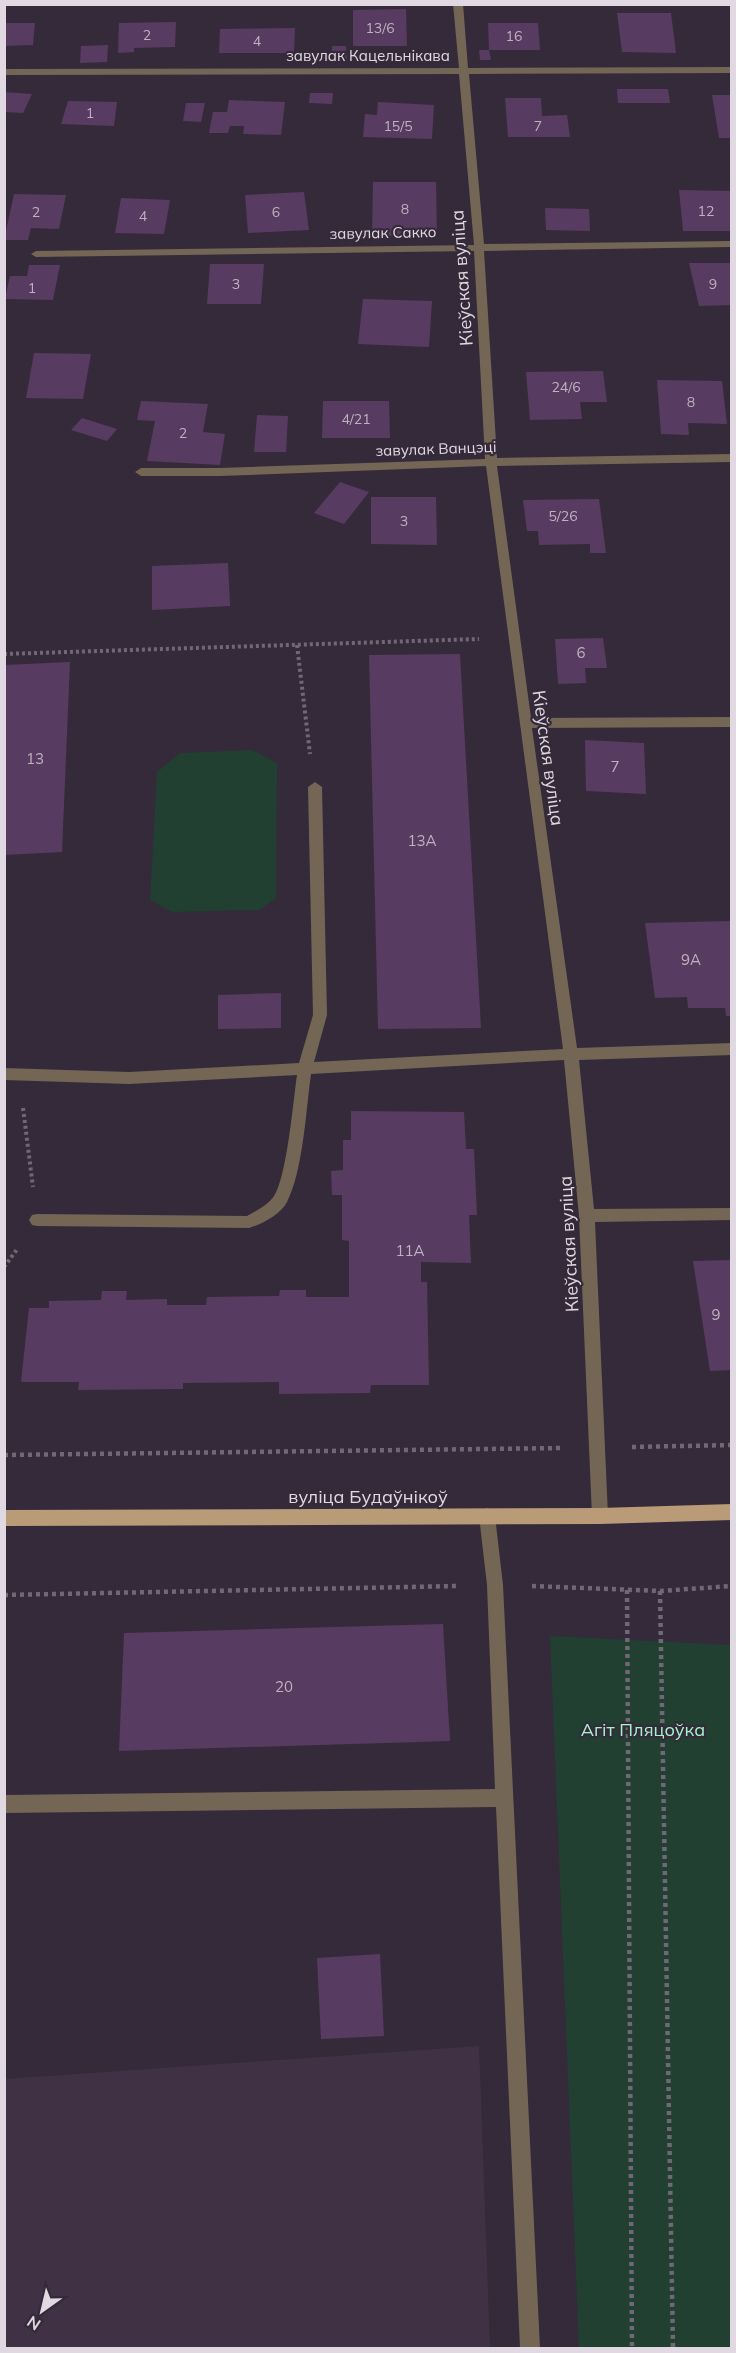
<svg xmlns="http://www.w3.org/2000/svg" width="736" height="2353" viewBox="0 0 736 2353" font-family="Mulish,sans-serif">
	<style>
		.built { fill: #413145 }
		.green { fill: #214031 }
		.building { fill: #583b60 }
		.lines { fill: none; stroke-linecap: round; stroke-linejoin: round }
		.path-far1 { stroke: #716875; stroke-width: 4; stroke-dasharray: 3 3; stroke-linecap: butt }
		.path { stroke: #716875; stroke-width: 4.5; stroke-dasharray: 4 4; stroke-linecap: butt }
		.minor { fill: #746655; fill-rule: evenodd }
		.major { fill: #b99b78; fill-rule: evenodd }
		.labels { text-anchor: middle; stroke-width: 4.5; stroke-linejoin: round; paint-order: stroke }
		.far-number-label { font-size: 14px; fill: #beb2c2 }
		.far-street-label { font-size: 15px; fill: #e0d9e2; stroke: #352a39 }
		.number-label { font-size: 15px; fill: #beb2c2 }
		.street-label { font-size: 18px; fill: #e0d9e2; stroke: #352a39 }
		.park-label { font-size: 18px; fill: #a1f4ca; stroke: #352a39 }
	</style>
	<rect width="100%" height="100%" fill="#352a39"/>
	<polygon class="built" points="479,2046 490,2348 5,2348 5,2079"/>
	<g class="green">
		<polygon points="252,750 277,763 276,898 259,910 172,912 150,900 157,772 180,753"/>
		<polygon points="550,1636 731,1645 731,2348 579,2348"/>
	</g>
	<g class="building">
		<polygon points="406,9 407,46 353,46 353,10"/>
		<polygon points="617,13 671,13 676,53 622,52"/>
		<polygon points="176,22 175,47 134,48 134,52 118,53 119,23"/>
		<polygon points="4,23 35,23 33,45 4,46"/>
		<polygon points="488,23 538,23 540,50 489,50"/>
		<polygon points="295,28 294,53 219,53 220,29"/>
		<polygon points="108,45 107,62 80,63 81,46"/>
		<polygon points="332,46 346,46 347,59 332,60"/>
		<polygon points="479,50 489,50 491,60 480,60"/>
		<polygon points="617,89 668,89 670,103 618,103"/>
		<polygon points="4,92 32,94 23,113 4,112"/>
		<polygon points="310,93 333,93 332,104 309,103"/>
		<polygon points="712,95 732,95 732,138 719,138"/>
		<polygon points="505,98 541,98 542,116 567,115 570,137 508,137"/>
		<polygon points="229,100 285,102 281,135 243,134 244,126 230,126 228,133 209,133 213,112 227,112"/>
		<polygon points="68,101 117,102 114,126 61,124"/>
		<polygon points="378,102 434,105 432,139 363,137 365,114 377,115"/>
		<polygon points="186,103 205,103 201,122 183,121"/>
		<polygon points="373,182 436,182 437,236 372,236"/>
		<polygon points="679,190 732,191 732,231 683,231"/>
		<polygon points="304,192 309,230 248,233 245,195"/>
		<polygon points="14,194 66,195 59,229 31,228 28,240 4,240"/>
		<polygon points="121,198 170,200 164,234 115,233"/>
		<polygon points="545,208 589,209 590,231 546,230"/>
		<polygon points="689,263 732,263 732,305 699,306"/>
		<polygon points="210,264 264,264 261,304 207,304"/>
		<polygon points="29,265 60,265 53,300 5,299 10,276 27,276"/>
		<polygon points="363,299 432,301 429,347 358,344"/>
		<polygon points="34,353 91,354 83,399 26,398"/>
		<polygon points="603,371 607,402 580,402 582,419 530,420 526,372"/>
		<polygon points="657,380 722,381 727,424 688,423 689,435 661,434"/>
		<polygon points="141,401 208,404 203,432 225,434 220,465 147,461 155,421 137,420"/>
		<polygon points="323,401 389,401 390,438 322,438"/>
		<polygon points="257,415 288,416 286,452 254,452"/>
		<polygon points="82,418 117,429 107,441 71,430"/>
		<polygon points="340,482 369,492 344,524 314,513"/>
		<polygon points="371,497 436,497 437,545 371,544"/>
		<polygon points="599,499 606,553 590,553 590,544 539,545 538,531 527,531 523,500"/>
		<polygon points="228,563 230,606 152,610 152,566"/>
		<polygon points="603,638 607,668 585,668 586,683 558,684 555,639"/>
		<polygon points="460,654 481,1028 378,1029 369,655"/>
		<polygon points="70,662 62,852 4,855 4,665"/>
		<polygon points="585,740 644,743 646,794 586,791"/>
		<polygon points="732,921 732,1016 726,1016 725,1008 688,1008 687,997 655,998 645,923"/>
		<polygon points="281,993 281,1028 218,1029 218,995"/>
		<polygon points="351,1111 464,1112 466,1149 474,1149 477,1215 469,1215 471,1263 421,1262 421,1282 427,1282 429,1385 371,1385 370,1393 279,1394 279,1382 183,1383 183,1389 78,1390 79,1382 21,1382 29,1308 49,1308 49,1301 101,1300 102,1291 127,1291 126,1300 167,1299 167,1305 206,1305 207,1297 279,1296 280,1290 306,1290 306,1297 349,1297 349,1241 342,1240 342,1195 332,1195 331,1171 343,1170 343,1140 351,1140"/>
		<polygon points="732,1260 732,1370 710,1371 693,1261"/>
		<polygon points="443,1624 450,1741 119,1751 124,1633"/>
		<polygon points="380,1954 384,2036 321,2039 317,1958"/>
	</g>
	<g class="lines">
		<g class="path-far1">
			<polyline points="297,645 310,754"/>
			<polyline points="4,654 479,639"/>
			<polyline points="23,1108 33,1187"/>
			<polyline points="4,1267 18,1248"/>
		</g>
		<g class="path">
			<polyline points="632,1447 732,1445"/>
			<polyline points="4,1455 562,1448"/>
			<polyline points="532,1586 660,1591 732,1586"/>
			<polyline points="627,1590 632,2348"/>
			<polyline points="660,1591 673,2348"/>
			<polyline points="4,1595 458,1586"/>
		</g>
		<g class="minor">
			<path d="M453,4H463L468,68L732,67V73L469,74L484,244L732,241V247L484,251L497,458L732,454V462L497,466L531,718L732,717V727L532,728L577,1048L732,1043V1055L579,1060L594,1209L732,1208V1220L595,1222L608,1516L606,1521L600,1524L594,1521L592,1516L579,1216L564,1060L311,1074C306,1110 303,1171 287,1202C280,1215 262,1224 249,1228L37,1226L32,1225L29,1220L32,1215L37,1214L247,1216C256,1211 268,1205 274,1196C287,1176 293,1102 297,1075L129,1084L4,1080V1068L129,1072L299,1063L313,1015L308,787L315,782L322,787L327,1015L314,1062L563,1049L486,466L220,476H141L135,472L141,468H220L485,459L474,251L36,257L31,254L36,251L474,245L459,74L4,75V69L459,68Z"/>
			<polygon points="487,1508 493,1511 495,1516 503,1585 540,2348 520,2348 496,1807 4,1813 4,1795 495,1789 487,1585 479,1516 481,1511"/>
		</g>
		<polygon class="major" points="732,1504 732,1520 600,1524 4,1526 4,1510 600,1508"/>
	</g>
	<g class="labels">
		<g class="far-number-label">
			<text x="380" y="33">13/6</text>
			<text x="147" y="40">2</text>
			<text x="514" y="41">16</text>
			<text x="257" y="46">4</text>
			<text x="90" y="118">1</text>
			<text x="398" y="131">15/5</text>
			<text x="538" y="131">7</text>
			<text x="405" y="214">8</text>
			<text x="706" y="216">12</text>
			<text x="36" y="217">2</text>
			<text x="276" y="217">6</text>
			<text x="143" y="221">4</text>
			<text x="236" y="289">3</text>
			<text x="713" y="289">9</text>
			<text x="32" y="293">1</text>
			<text x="566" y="392">24/6</text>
			<text x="691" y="407">8</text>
			<text x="356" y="424">4/21</text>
			<text x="183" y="438">2</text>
			<text x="563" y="521">5/26</text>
			<text x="404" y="526">3</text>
		</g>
		<g class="far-street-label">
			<text x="368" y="61">завулак Кацельнікава</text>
			<text transform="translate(383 233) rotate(-1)" y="5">завулак Сакко</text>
			<text transform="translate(436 449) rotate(-2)" y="5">завулак Ванцэці</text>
		</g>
		<g class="number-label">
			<text x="581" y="658">6</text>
			<text x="35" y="764">13</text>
			<text x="615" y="772">7</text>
			<text x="422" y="846">13А</text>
			<text x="691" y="965">9А</text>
			<text x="410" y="1256">11А</text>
			<text x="716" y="1320">9</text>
			<text x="284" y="1692">20</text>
		</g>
		<g class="street-label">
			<text transform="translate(462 278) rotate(-94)" y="6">Кіеўская вуліца</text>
			<text transform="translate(548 758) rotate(82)" y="6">Кіеўская вуліца</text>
			<text transform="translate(569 1244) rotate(-93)" y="6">Кіеўская вуліца</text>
			<text x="368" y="1503">вуліца Будаўнікоў</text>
		</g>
		<g class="park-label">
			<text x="643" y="1736">Агіт Пляцоўка</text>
		</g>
	</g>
	<rect width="736" height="2353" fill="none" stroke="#e0d9e2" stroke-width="12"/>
	<g transform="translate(42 2311) rotate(214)" stroke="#352a39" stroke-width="4.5" paint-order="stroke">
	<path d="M0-4.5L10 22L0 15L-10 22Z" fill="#e0d9e2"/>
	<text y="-9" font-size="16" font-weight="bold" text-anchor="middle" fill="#e0d9e2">N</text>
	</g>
</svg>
